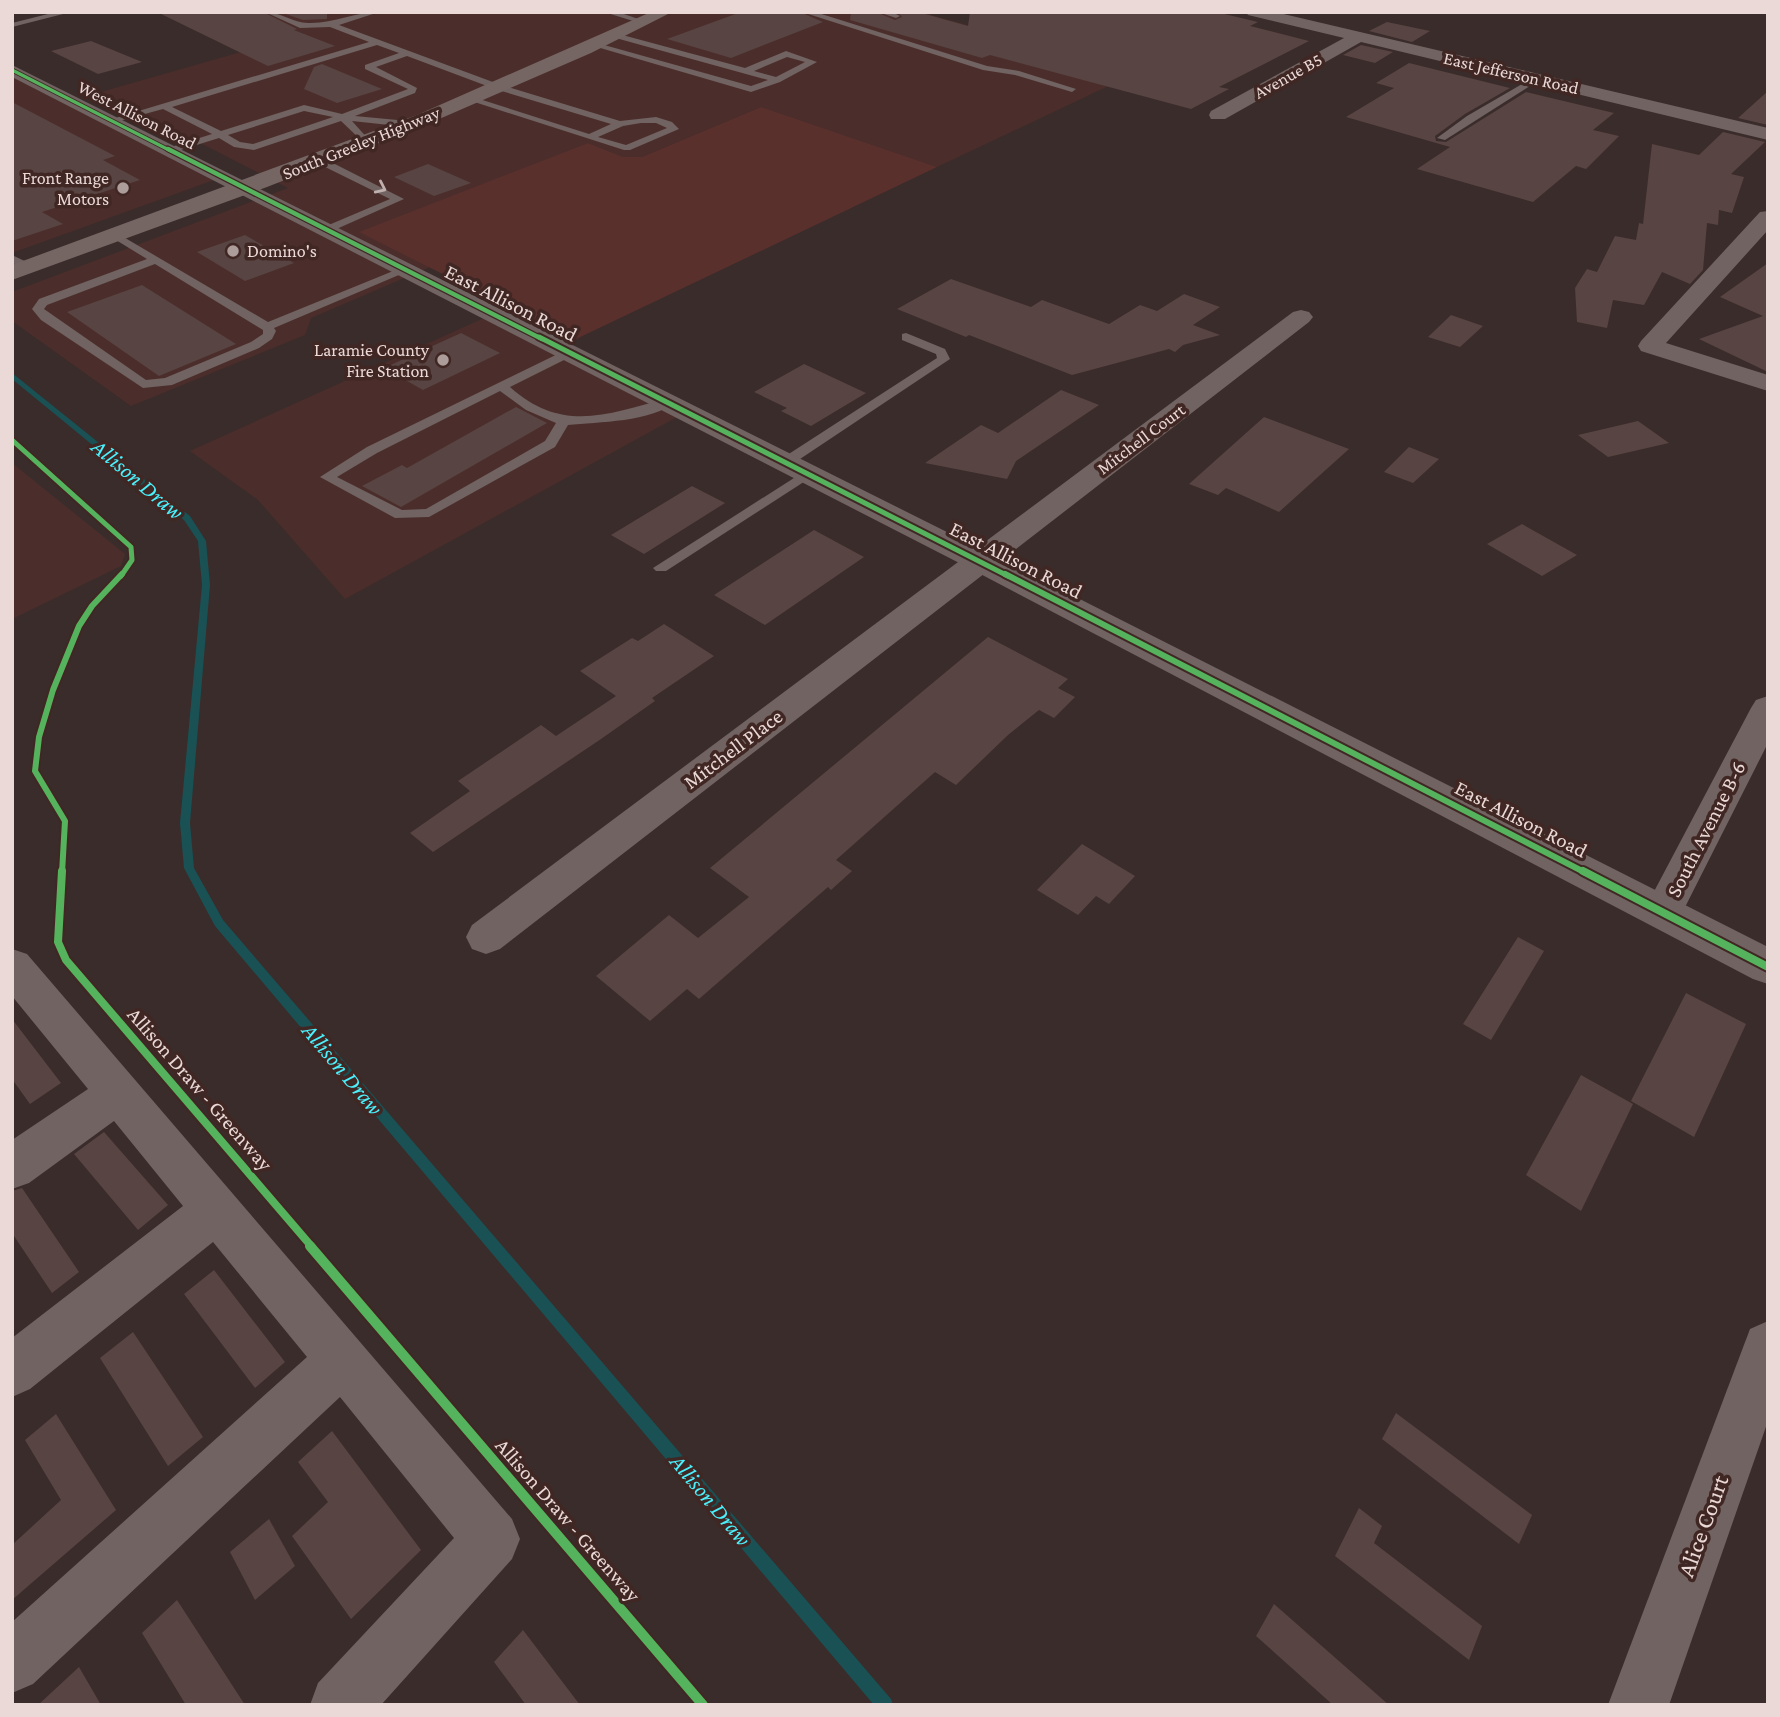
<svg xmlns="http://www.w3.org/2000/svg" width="1780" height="1717" viewBox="0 0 1780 1717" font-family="'Crimson Pro',serif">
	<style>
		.built { fill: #4b2e2b }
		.green { fill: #5a302d }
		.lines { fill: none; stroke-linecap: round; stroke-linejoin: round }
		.stream { fill: #195155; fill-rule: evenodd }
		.building { fill: #584442 }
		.service { fill: #706361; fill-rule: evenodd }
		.minor { fill: #706361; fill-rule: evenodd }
		.tertiary { fill: #706361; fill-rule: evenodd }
		.trunk { fill: #756664; fill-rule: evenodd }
		.cycleway-far5-casing { stroke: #402724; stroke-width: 5 }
		.cycleway-far4-casing { stroke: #402724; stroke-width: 7 }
		.cycleway-far3-casing { stroke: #402724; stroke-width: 9 }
		.cycleway-far2-casing { stroke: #402724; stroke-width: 10 }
		.cycleway-far1-casing { stroke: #402724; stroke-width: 12 }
		.cycleway-casing { stroke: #402724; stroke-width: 14 }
		.cycleway-far5 { stroke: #56b35d; stroke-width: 3.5 }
		.cycleway-far4 { stroke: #56b35d; stroke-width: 4.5 }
		.cycleway-far3 { stroke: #56b35d; stroke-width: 5 }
		.cycleway-far2 { stroke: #56b35d; stroke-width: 6 }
		.cycleway-far1 { stroke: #56b35d; stroke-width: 8 }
		.cycleway { stroke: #56b35d; stroke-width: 10 }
		.oneway { stroke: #bfb0ae }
		.poi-dot { fill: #ac9c9a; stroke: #402724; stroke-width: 2.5 }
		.labels { text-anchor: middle; stroke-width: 7; stroke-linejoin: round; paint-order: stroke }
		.far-street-label { font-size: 18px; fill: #ead9d7; stroke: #402724 }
		.far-poi-label { font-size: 18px; fill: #ead9d7; stroke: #402724; text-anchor: end }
		.street-label { font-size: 21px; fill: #ead9d7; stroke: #402724 }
		.water-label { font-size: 23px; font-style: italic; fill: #4af0fb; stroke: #402724 }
		.near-street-label { font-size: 24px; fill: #ead9d7; stroke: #402724 }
	</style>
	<rect width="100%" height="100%" fill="#3a2c2a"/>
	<g class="built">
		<polygon points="250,12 920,12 1138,72 937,167 761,107 642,157 623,157 588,143 360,232 430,267 311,318 305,335 131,406 12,321 12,292 288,188 101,92 304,34"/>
		<polygon points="12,75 214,180 12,253"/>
		<polygon points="484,318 677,417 345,599 258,500 190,451"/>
		<polygon points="12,463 125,554 121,566 12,619"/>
	</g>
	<polygon class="green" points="761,107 937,167 574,340 359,232 588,143 623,157 642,157"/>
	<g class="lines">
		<polygon class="stream" points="12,373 190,516 206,541 210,585 190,823 194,868 223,920 891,1699 893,1705 874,1705 215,926 184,868 180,823 202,585 198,541 184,520 12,379"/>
	</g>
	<g class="building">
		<polygon points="157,12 263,12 297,29 294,30 335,46 268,66"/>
		<polygon points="280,12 327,12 327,19 303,20"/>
		<polygon points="741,12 800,12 823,22 731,58 667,39"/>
		<polygon points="851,12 876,12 895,20 902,17 898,12 918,12 968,26 970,12 1216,12 1258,22 1250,26 1309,41 1219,87 1229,89 1191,109 990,55 982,58 850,20"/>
		<polygon points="1387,22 1430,31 1412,42 1369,31"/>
		<polygon points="91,41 142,62 98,74 51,51"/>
		<polygon points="1361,45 1393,52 1375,63 1343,55"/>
		<polygon points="1409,63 1510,88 1465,114 1435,136 1436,141 1446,142 1526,92 1614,113 1593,130 1619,136 1586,169 1576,166 1533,202 1417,169 1450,147 1346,117 1394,88 1376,83"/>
		<polygon points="322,64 382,89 337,103 304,89 314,67"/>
		<polygon points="1768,91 1768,125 1738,118"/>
		<polygon points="12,102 115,156 103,160 140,180 42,212 63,224 12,241"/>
		<polygon points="1723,132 1765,142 1731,174 1744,177 1732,213 1719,210 1718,225 1707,223 1703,270 1690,284 1662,272 1644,305 1613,300 1607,328 1577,322 1575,288 1587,269 1597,272 1615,236 1636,240 1639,223 1643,224 1652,144 1699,155"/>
		<polygon points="428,164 471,183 434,196 394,177"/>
		<polygon points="245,235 294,263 245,281 197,252"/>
		<polygon points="1768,263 1768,372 1699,339 1763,316 1720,297"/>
		<polygon points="951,279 1031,307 1042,300 1109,324 1140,305 1157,311 1184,294 1220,307 1193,325 1220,335 1183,345 1175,352 1169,349 1072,375 969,335 966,337 897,309"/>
		<polygon points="142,285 236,344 159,376 67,312"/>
		<polygon points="1451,315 1483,326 1460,347 1428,337"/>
		<polygon points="461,333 500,353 423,390 384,368"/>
		<polygon points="804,364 866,393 811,426 781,411 787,408 754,392"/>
		<polygon points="1061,390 1099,405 1016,461 1007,479 925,463 981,425 998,433"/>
		<polygon points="516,407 547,423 401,507 362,486 402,465 407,468"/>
		<polygon points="1264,417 1349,449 1279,512 1226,488 1218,495 1189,484"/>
		<polygon points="1638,421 1669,443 1608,457 1578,435"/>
		<polygon points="1409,447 1439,459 1413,483 1384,472"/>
		<polygon points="692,486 725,503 644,554 611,535"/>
		<polygon points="1522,524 1577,555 1542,576 1487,544"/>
		<polygon points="814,530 864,557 765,625 714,595"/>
		<polygon points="664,624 714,656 652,698 655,701 601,739 433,852 410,833 470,791 458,781 541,725 556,736 616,696 580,671 632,638 638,641"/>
		<polygon points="988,637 1068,679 1058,688 1075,697 1054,718 1039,710 1008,735 956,785 935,772 836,860 852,871 831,890 828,887 699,999 687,989 650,1021 596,976 669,915 698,938 749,897 710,868"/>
		<polygon points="1082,844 1135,876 1109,904 1096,896 1078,915 1037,890"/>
		<polygon points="1518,937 1544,951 1491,1040 1463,1024"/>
		<polygon points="1686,993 1746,1024 1694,1137 1631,1101"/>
		<polygon points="12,1019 61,1083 30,1104 12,1079"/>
		<polygon points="1581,1075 1633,1104 1581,1211 1526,1175"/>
		<polygon points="104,1132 168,1205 138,1230 74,1154"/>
		<polygon points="22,1188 79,1272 52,1293 12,1233 12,1191"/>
		<polygon points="214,1270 285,1362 255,1388 184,1294"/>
		<polygon points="133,1332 203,1437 168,1466 100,1358"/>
		<polygon points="1396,1413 1532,1515 1519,1544 1382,1439"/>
		<polygon points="56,1414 116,1510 12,1600 12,1545 61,1500 25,1440"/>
		<polygon points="332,1431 421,1550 351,1619 292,1536 328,1502 298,1462"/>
		<polygon points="1359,1508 1382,1526 1374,1543 1482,1626 1469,1660 1335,1556"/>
		<polygon points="269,1519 295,1566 255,1600 230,1552"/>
		<polygon points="177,1600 245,1705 186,1705 142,1633"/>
		<polygon points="1274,1604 1389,1705 1333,1705 1256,1636"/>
		<polygon points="523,1630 580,1705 526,1705 494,1662"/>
		<polygon points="79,1667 101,1705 38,1705"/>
	</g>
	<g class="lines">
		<g class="service">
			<polygon points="56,12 71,12 12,27 12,23"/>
			<path d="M265,12C281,12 293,23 308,23C333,24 354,12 379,12L339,25L501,85L620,121L656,117L672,122L679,129L630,150H624L465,99L473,97L589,134L611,124L495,89L407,56L376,67L417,88L415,93L355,116L408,121L413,124L408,127L352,121L370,141L365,144L341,121L254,150L234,147L219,138L171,153L166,150L168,148L212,134L163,109L112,123V119L369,42L330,27L300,28ZM377,45L399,53L365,65V69L408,89L342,114L304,105L221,131L172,107ZM304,111L333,117L253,144L240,142L228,135ZM641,123H656L667,128L626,145L598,137L623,126Z"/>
			<polygon points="604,12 618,12 647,22 643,24"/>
			<polygon points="688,12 727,12 723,14"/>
			<polygon points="802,12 815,12 987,66 1019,71 1076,89 1072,92 1015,75 983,70"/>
			<polygon points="878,12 892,12 900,16 896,18"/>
			<path d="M615,33L745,68L786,51L817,62L780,82L751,92L590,45L597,43L751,86L768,80L612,37ZM787,57L805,62L776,77L754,71Z"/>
			<polygon points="1534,77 1541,79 1445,140 1437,138 1467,116"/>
			<polygon points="315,158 323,158 404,199 332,231 324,231 324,227 390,199 315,162"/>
			<path d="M115,232L268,322L403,267L413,269L274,328L276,331L272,339L259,348L172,385L143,388L41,320L32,309L39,299L147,259L111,237V233ZM155,264L263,330V334L251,342L165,378L146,380L44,309L47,305Z"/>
			<polygon points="12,255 33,265 35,267 29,270 12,263"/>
			<polygon points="906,333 945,349 950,359 791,465 781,465 781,459 937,358 936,354 902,340 902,334"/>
			<path d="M570,348L574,349V355L510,387C562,434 609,414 668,398L675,402C652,422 598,422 568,425L555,447L429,517L395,518L320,477L367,447ZM500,391L526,410L556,423L545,441L426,509L402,510L337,477L377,453Z"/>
			<polygon points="808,469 815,473 813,476 666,571 656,571 653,568"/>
		</g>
		<g class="minor">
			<polygon points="1246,12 1275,12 1768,128 1768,140 1361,42 1225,119 1211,119 1209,115 1211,111 1344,38 1248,15"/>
			<polygon points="1768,211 1768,230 1666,343 1768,375 1768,391 1641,351 1638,346 1641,341 1760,212"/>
			<polygon points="1301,310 1309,312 1313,317 1309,322 500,949 486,954 472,949 466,937 472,925 1293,312"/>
			<polygon points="1768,696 1768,743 1677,923 1663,928 1649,923 1643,912 1649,901 1751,708 1756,700"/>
			<polygon points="12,949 27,954 512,1519 520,1539 512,1559 381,1705 310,1705 318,1683 454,1538 340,1397 33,1684 12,1693 12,1622 307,1357 213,1242 30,1389 12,1397 12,1338 183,1206 114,1121 29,1183 12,1189 12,1140 88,1089 12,996"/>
			<polygon points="1768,1321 1768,1421 1669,1705 1608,1705 1750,1329"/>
		</g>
		<polygon class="tertiary" points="12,65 991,554 1768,947 1768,984 1753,979 969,568 12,77"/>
		<polygon class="trunk" points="651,12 672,12 591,53 430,123 267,187 12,280 12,265 417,115"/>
		<defs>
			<polyline id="cycleway-far5" points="12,70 171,151"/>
			<polyline id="cycleway-far4" points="168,149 542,339"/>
			<g id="cycleway-far3">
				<polyline points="539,337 1008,576"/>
				<polyline points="12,440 131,547 132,560 121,576"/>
			</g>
			<g id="cycleway-far2">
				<polyline points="1005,574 1586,873"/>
				<polyline points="62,873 65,821 35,771 39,737 53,690 79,626 92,606 122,574"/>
			</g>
			<g id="cycleway-far1">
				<polyline points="62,871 58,942 66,960 312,1247"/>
				<polyline points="1583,871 1768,967"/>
			</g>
			<polyline id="cycleway" points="310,1246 703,1705"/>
		</defs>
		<use href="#cycleway-far5" class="cycleway-far5-casing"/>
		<use href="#cycleway-far4" class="cycleway-far4-casing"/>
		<use href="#cycleway-far3" class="cycleway-far3-casing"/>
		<use href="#cycleway-far2" class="cycleway-far2-casing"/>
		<use href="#cycleway-far1" class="cycleway-far1-casing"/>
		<use href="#cycleway" class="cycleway-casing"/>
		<use href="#cycleway-far5" class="cycleway-far5"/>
		<use href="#cycleway-far4" class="cycleway-far4"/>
		<use href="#cycleway-far3" class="cycleway-far3"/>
		<use href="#cycleway-far2" class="cycleway-far2"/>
		<use href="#cycleway-far1" class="cycleway-far1"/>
		<use href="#cycleway" class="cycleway"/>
	</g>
	<defs><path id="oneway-chevron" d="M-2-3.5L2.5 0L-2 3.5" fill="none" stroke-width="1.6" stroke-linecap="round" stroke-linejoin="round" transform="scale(1.75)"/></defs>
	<use class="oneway" href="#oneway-chevron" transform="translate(381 188) rotate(25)"/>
	<g class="poi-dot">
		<circle cx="123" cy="188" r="7"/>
		<circle cx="233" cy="251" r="7"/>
		<circle cx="443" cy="360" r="7"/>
	</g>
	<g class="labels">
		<g class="far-street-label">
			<text transform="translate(1511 73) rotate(13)" y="6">East Jefferson Road</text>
			<text transform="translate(1288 76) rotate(-29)" y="6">Avenue B5</text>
			<text transform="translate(137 115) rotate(27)" y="6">West Allison Road</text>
			<text transform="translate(361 143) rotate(-22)" y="6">South Greeley Highway</text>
			<text transform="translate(1141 439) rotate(-37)" y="6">Mitchell Court</text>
		</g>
		<g class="far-poi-label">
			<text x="109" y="184">Front Range<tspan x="109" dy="21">Motors</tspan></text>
			<text x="247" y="257" text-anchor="start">Domino's</text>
			<text x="429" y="356">Laramie County<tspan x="429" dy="21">Fire Station</tspan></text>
		</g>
		<g class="street-label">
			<text transform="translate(511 303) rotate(27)" y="7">East Allison Road</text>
			<text transform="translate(1016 560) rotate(27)" y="7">East Allison Road</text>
			<text transform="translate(733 749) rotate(-37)" y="7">Mitchell Place</text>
			<text transform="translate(1521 819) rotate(27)" y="7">East Allison Road</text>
			<text transform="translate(1706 829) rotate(-63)" y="7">South Avenue B-6</text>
			<text transform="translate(200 1089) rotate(49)" y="7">Allison Draw - Greenway</text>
			<text transform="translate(568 1520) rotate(49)" y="7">Allison Draw - Greenway</text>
		</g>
		<g class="water-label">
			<text transform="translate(138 479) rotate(40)" y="8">Allison Draw</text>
			<text transform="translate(343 1069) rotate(50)" y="8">Allison Draw</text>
			<text transform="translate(711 1500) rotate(50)" y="8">Allison Draw</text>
		</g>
		<g class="near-street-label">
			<text transform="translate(1703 1526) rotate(-70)" y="8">Alice Court</text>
		</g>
	</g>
	<rect width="1780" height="1717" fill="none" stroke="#ead9d7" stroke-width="28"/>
</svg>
